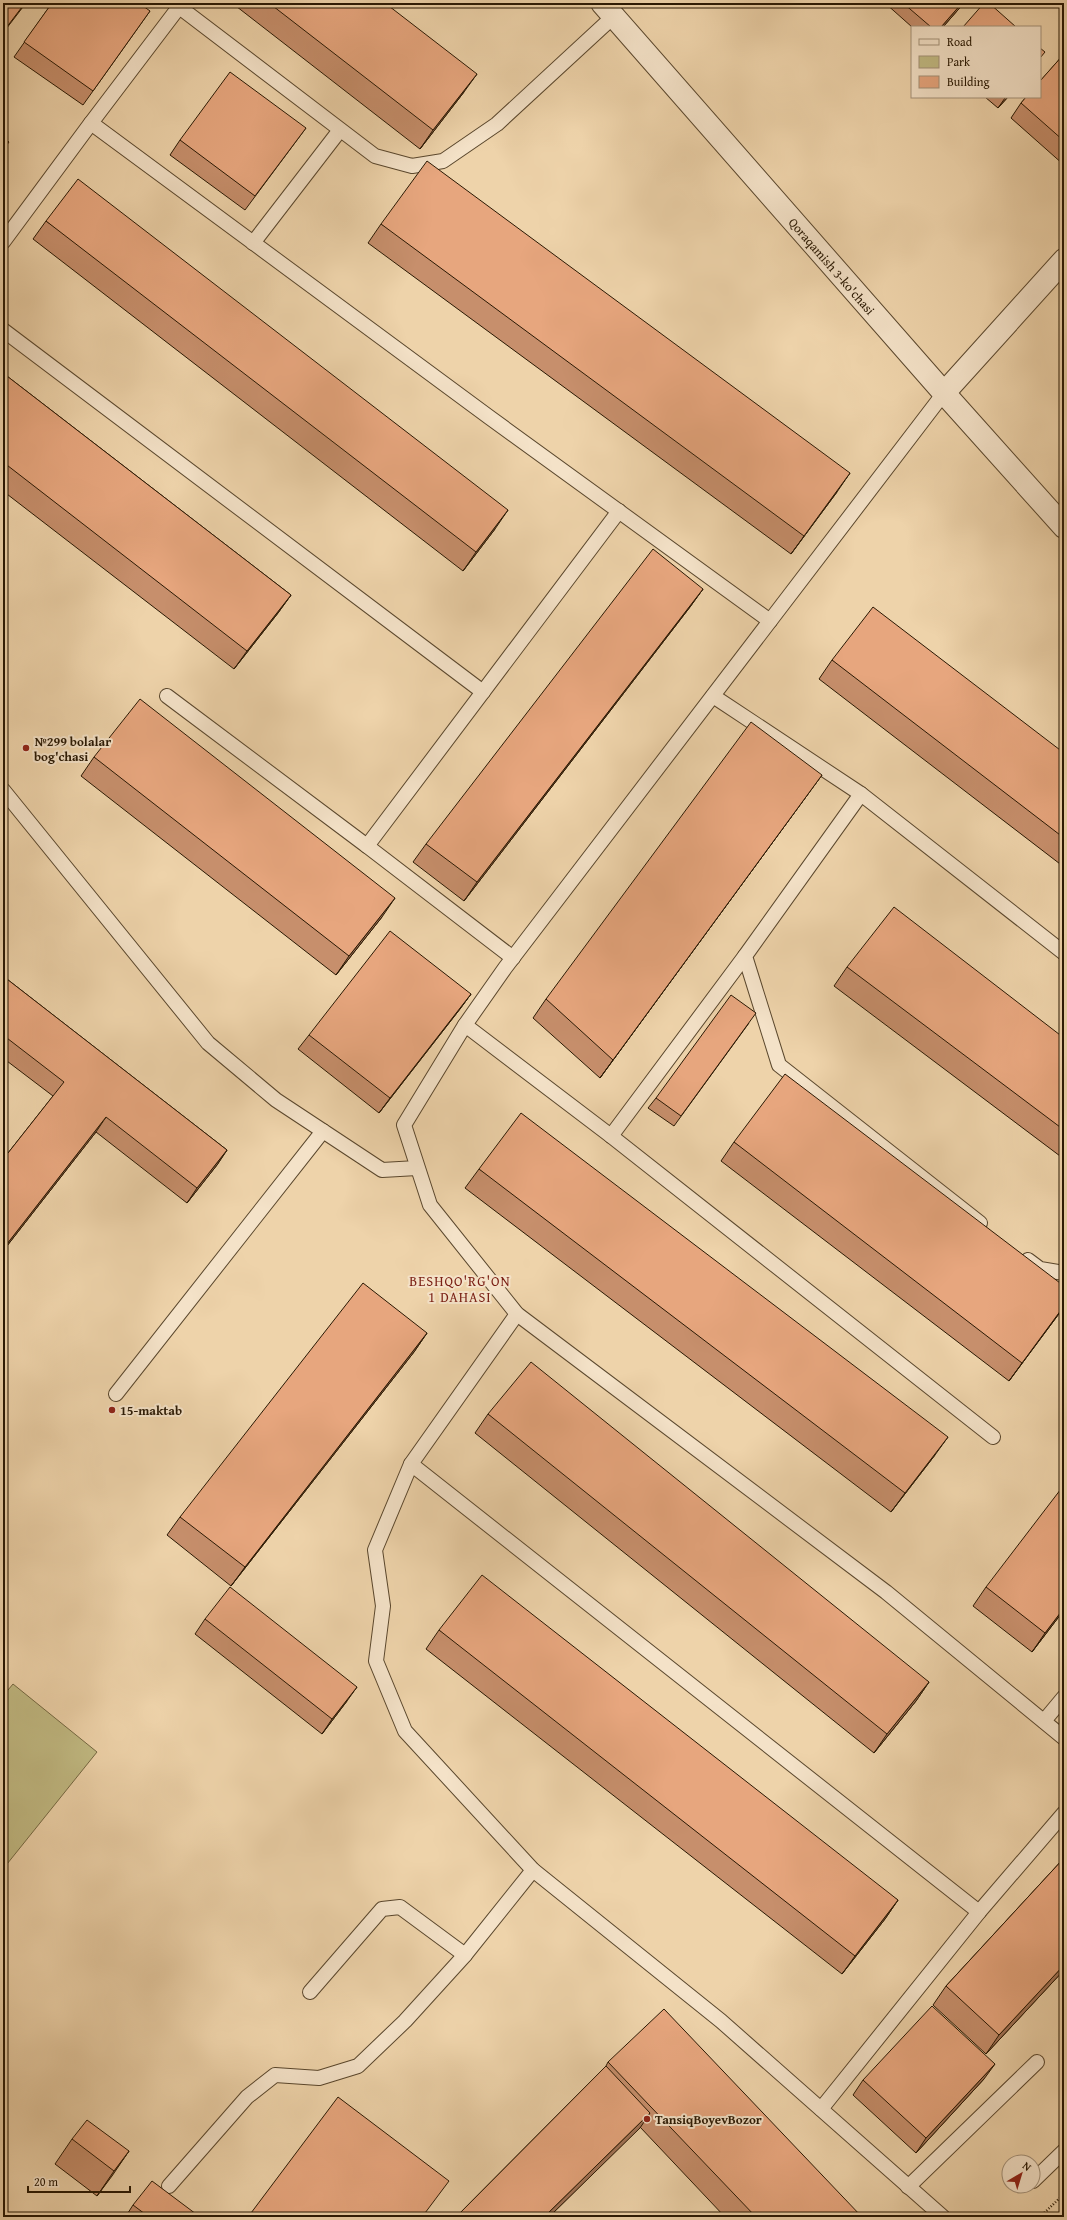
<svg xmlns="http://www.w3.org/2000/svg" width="1067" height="2220" viewBox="0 0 1067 2220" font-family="'Gentium Book Plus',serif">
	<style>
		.green { fill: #c1ba83; stroke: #756943 }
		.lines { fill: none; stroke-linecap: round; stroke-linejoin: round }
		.service-casing { stroke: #5a472d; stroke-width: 16 }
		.minor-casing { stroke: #5a472d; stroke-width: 24 }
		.path { stroke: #291803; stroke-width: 2.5; stroke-dasharray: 1 2; stroke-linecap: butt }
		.service { stroke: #f4e2c8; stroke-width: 14 }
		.minor { stroke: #f4e2c8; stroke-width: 22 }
		.wall { fill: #c78f6c; stroke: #291803 }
		.shaded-wall { fill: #a27458; stroke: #291803 }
		.building { fill: #e7a67e; stroke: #291803 }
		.poi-dot { fill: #8f2418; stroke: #f4e2c8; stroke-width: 1.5 }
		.labels { text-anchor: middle; stroke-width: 4; stroke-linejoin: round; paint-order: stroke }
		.street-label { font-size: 13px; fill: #291803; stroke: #f4e2c8 }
		.poi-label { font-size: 13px; font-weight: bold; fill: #291803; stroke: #f4e2c8; text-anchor: start }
		.neighbourhood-label { font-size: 14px; letter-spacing: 1px; fill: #7a1f14; stroke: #f4e2c8 }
	</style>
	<rect width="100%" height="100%" fill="#eed3aa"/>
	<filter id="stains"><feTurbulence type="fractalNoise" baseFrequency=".005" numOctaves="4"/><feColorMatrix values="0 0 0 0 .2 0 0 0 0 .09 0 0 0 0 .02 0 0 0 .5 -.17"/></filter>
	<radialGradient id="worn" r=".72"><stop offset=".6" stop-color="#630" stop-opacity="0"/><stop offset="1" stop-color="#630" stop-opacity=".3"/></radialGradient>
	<polygon class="green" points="13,1684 97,1752 3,1869 3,1696"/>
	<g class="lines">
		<defs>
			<g id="service">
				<polyline points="174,3 375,156 412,166 443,161 497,124 614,16"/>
				<polyline points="179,7 91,123 489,417 770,621"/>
				<polyline points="3,242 91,123"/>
				<polyline points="253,243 340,130"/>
				<polyline points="3,330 483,692"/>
				<polyline points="944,393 505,968 465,1025 404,1125 430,1205 517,1314 886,1592 1064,1738"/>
				<polyline points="167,696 367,846"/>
				<polyline points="713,696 861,794"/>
				<polyline points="3,790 208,1043 276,1100 382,1170 417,1168"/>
				<polyline points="513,958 367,846 619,511"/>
				<polyline points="465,1025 611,1136 993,1437"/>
				<polyline points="611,1136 745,956"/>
				<polyline points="980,1223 779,1065 745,956 861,794 1064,953"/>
				<polyline points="1028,1260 1040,1269 1064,1273"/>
				<polyline points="517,1314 411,1464 375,1550 383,1606 376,1661 405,1731 533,1870 721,2021 943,2217"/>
				<polyline points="116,1394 323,1131"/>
				<polyline points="411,1464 979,1912 1064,1813"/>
				<polyline points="1044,1721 1064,1697"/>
				<polyline points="310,1992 382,1909 400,1907 465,1955"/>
				<polyline points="821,2109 979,1912"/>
				<polyline points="1033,2181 1064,2151"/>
				<polyline points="169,2186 247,2097 275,2075 319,2078 358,2066 405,2021 465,1955 533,1870"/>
				<polyline points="908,2187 1037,2062"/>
			</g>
			<g id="minor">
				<polyline points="602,3 944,393 1064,527"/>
				<polyline points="944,393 1064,260"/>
			</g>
		</defs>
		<use href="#service" class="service-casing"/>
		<use href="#minor" class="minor-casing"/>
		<polyline class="path" points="1040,2217 1064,2194"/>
		<use href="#service" class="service"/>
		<use href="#minor" class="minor"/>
	</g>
	<g class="wall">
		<polygon points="52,3 150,11 83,105 14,57"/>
		<polygon points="232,3 385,3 464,92 420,149"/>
		<polygon points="885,3 964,3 943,27 912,27"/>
		<polygon points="1064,54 1064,165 1011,118 1021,103"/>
		<polygon points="985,97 1008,97 998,108"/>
		<polygon points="306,128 245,210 170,155 180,140"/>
		<polygon points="46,221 495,529 463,571 33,239"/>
		<polygon points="381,224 837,492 791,554 368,243"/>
		<polygon points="3,373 291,595 278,613 234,669 3,491"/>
		<polygon points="703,589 690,607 464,901 413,862 426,844"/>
		<polygon points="832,660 1064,753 1064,867 819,679"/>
		<polygon points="94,757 382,917 336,975 81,776"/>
		<polygon points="808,794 600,1078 533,1018 546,999"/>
		<polygon points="847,967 1064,1038 1064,1159 834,986"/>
		<polygon points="3,976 227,1150 217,1165 187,1203 96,1132 3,1251 3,1149 8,1153 53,1096 3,1058"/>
		<polygon points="471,994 460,1009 379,1113 298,1049 309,1035"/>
		<polygon points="749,1023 674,1126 648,1108 656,1098"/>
		<polygon points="734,1142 1064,1307 1009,1381 721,1161"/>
		<polygon points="479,1169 935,1455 891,1512 465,1188"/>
		<polygon points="427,1333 414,1352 231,1586 167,1535 180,1517"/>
		<polygon points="488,1414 929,1682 916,1701 874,1753 475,1433"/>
		<polygon points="986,1587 1064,1610 1032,1652 973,1606"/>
		<polygon points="205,1619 347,1701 322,1734 195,1634"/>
		<polygon points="439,1630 898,1900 885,1919 842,1974 426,1649"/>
		<polygon points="1064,1858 1064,1970 986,2054 933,2005 946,1986"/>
		<polygon points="608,2062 862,2217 725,2217 640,2127 549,2217 456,2217 606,2066"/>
		<polygon points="984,2079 916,2153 853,2095 863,2080"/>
		<polygon points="72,2139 129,2151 97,2196 55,2164"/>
		<polygon points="133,2205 200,2217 128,2217 126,2216"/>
	</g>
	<g class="shaded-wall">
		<polygon points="25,3 26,3 3,33 3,32"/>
		<polygon points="962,3 964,3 943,27 941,27"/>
		<polygon points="477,74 464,92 420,149 433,130"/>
		<polygon points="1006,97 1008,97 998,108 1005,98"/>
		<polygon points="850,473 837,492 791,554 804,536"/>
		<polygon points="508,510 495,529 463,571 476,552"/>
		<polygon points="703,589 690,607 464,901 477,882"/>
		<polygon points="291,595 278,613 234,669 247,651"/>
		<polygon points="822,775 808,794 600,1078 613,1060"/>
		<polygon points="395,898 382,917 336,975 349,956"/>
		<polygon points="471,994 460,1009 379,1113 390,1098"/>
		<polygon points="106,1117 96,1132 3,1251 3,1249"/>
		<polygon points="227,1150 217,1165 187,1203 197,1188"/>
		<polygon points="1064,1306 1064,1307 1009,1381 1022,1363"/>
		<polygon points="427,1333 414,1352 231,1586 245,1567"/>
		<polygon points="948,1437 935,1455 891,1512 905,1493"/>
		<polygon points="1064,1608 1064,1610 1032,1652 1045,1633"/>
		<polygon points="929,1682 916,1701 874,1753 887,1734"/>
		<polygon points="357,1687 347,1701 322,1734 332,1719"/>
		<polygon points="898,1900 885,1919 842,1974 855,1956"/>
		<polygon points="1064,1965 1064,1970 986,2054 999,2035"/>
		<polygon points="995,2064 984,2079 916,2153 926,2138"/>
		<polygon points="650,2113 640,2128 549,2217 544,2217"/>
		<polygon points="129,2151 112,2176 97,2196 114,2171"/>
	</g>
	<g class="building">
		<polygon points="3,3 25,3 3,32"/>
		<polygon points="52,3 139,3 150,11 93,91 24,42"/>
		<polygon points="269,3 385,3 477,74 433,130"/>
		<polygon points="903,3 962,3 941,27 931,27"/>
		<polygon points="984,3 989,3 1016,27 963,27"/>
		<polygon points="1040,48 1045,52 1040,58"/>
		<polygon points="1064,54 1064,141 1021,103 1026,97 1040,97 1040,81"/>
		<polygon points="230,72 306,128 255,196 180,140"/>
		<polygon points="3,137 9,142 3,150"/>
		<polygon points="427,161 850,473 804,536 381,224"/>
		<polygon points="78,179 508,510 476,552 46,221"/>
		<polygon points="3,373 291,595 247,651 3,462"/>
		<polygon points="653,549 703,589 477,882 426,844"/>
		<polygon points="873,607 1064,753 1064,838 832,660"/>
		<polygon points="140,699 395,898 349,956 94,757"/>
		<polygon points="751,722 822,775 613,1060 546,999"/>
		<polygon points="894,907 1064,1038 1064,1130 847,967"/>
		<polygon points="390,931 471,994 390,1098 309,1035"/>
		<polygon points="3,976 227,1150 197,1188 106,1117 3,1249 3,1149 8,1153 64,1082 3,1035"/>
		<polygon points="731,995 756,1013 681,1116 656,1098"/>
		<polygon points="785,1074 1064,1286 1064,1306 1022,1363 734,1142"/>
		<polygon points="521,1113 948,1437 905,1493 479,1169"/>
		<polygon points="363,1283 427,1333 245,1567 180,1517"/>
		<polygon points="531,1362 929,1682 887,1734 488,1414"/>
		<polygon points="1064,1485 1064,1608 1045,1633 986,1587"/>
		<polygon points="482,1575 898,1900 855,1956 439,1630"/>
		<polygon points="230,1587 357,1687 332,1719 205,1619"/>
		<polygon points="1064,1858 1064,1965 999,2035 946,1986"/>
		<polygon points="932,2006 995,2064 926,2138 863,2080"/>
		<polygon points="664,2009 862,2217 756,2217 608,2062"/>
		<polygon points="606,2066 650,2113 544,2217 456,2217"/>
		<polygon points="338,2097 449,2181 422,2217 248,2217"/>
		<polygon points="87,2120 129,2151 114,2171 72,2139"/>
		<polygon points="152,2181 200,2217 149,2217 133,2205"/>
	</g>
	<g class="poi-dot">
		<circle cx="26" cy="748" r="4"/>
		<circle cx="112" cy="1410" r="4"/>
		<circle cx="647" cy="2119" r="4"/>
	</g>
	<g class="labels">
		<g class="street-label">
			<text transform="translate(832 266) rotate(49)" y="5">Qoraqamish 3-ko'chasi</text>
		</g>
		<g class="poi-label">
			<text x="34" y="746">№299 bolalar<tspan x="34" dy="15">bog'chasi</tspan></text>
			<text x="120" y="1415">15-maktab</text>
			<text x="655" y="2124">TansiqBoyevBozor</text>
		</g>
		<g class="neighbourhood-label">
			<text x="460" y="1286">BESHQO'RG'ON<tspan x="460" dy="16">1 DAHASI</tspan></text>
		</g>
	</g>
	<rect width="1067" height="2220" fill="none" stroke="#eed3aa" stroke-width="16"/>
	<rect x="4" y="4" width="1059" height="2212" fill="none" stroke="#291803" stroke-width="2"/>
	<rect x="8" y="8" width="1051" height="2204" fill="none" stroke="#291803"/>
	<rect x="911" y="26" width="130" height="72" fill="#f4e2c8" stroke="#a39179"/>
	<rect x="919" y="39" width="20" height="6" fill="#f4e2c8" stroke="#a39179"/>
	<text x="947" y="46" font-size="12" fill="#291803">Road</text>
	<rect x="919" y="56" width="20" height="12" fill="#c1ba83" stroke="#a39179"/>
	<text x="947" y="66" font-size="12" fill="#291803">Park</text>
	<rect x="919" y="76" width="20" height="12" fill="#e7a67e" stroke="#a39179"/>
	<text x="947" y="86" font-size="12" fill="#291803">Building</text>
	<g transform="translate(1021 2174) rotate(38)"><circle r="19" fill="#f4e2c8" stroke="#a39179"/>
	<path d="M0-3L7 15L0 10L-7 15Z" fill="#8f2418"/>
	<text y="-6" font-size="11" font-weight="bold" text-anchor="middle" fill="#291803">N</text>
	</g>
	<path d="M28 2186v6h102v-6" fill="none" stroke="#291803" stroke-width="2"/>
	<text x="34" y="2186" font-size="12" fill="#291803" stroke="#f4e2c8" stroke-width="3" paint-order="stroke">20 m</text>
	<rect width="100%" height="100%" filter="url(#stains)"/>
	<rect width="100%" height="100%" fill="url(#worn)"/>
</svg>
